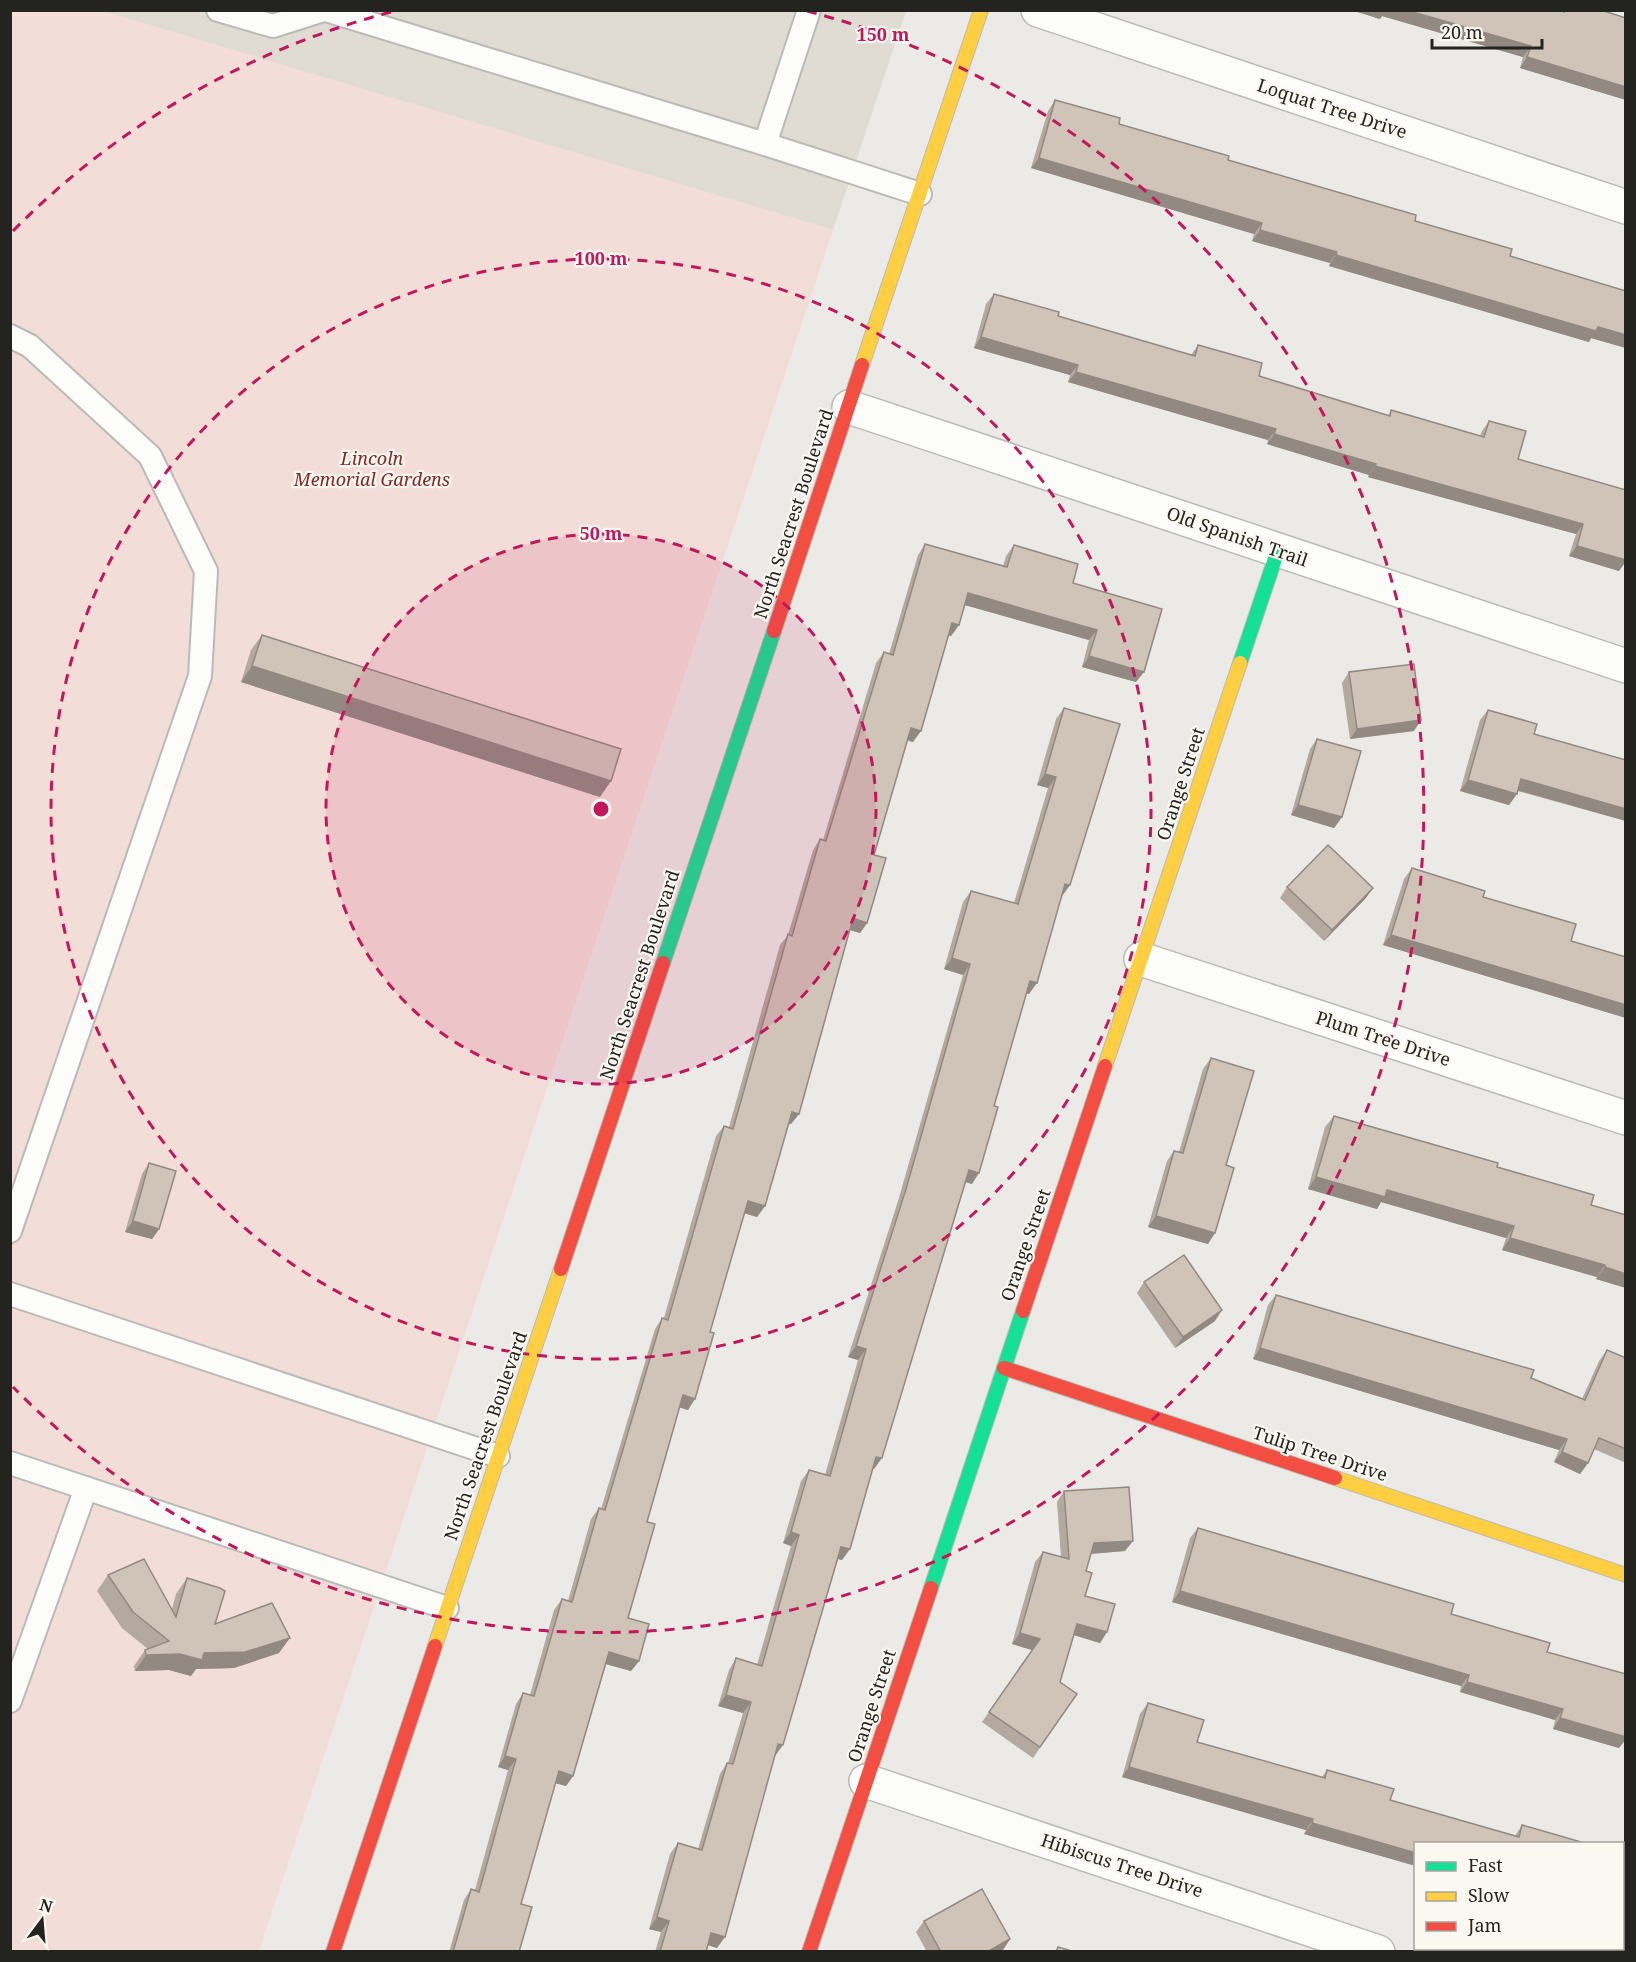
<svg xmlns="http://www.w3.org/2000/svg" width="1636" height="1962" viewBox="0 0 1636 1962" font-family="'Noto Serif',serif">
	<style>
		.built { fill: #e0dcd4 }
		.green { fill: #f3ddd9 }
		.lines { fill: none; stroke-linecap: round; stroke-linejoin: round }
		.lane-casing { stroke: #babab7; stroke-width: 26 }
		.street-casing { stroke: #babab7; stroke-width: 36 }
		.fast-casing { stroke: #babab7; stroke-width: 16 }
		.slow-casing { stroke: #babab7; stroke-width: 16 }
		.jam-casing { stroke: #babab7; stroke-width: 16 }
		.lane { stroke: #fcfcfb; stroke-width: 22 }
		.street { stroke: #fcfcfb; stroke-width: 33 }
		.fast { stroke: #16e098; stroke-width: 14 }
		.slow { stroke: #ffcf43; stroke-width: 14 }
		.jam { stroke: #f24e42; stroke-width: 14 }
		.wall { fill: #b3a99f }
		.shaded-wall { fill: #928982 }
		.building { fill: #d0c4b9; stroke: #928982; stroke-width: 1.5 }
		.ring { fill: none; stroke: #c2185b; stroke-width: 3; stroke-dasharray: 10 8 }
		.labels { text-anchor: middle; stroke-width: 4.5; stroke-linejoin: round; paint-order: stroke }
		.street-label { font-size: 18px; fill: #232320; stroke: #fbf8f2 }
		.park-label { font-size: 18px; font-style: italic; fill: #842825; stroke: #fbf8f2 }
		.centre { fill: #c2185b; stroke: #fbf8f2; stroke-width: 3 }
		.ring-label { font-size: 18px; text-anchor: middle; font-weight: bold; fill: #c2185b; stroke: #fbf8f2; stroke-width: 4.5; stroke-linejoin: round; paint-order: stroke }
	</style>
	<rect width="100%" height="100%" fill="#ebeae7"/>
	<polygon class="built" points="100,11 906,11 833,230"/>
	<polygon class="green" points="100,10 833,230 259,1951 11,1952 10,11"/>
	<g class="lines">
		<defs>
			<g id="lane">
				<polyline points="218,10 273,26 323,10"/>
				<polyline points="326,10 765,144 920,194"/>
				<polyline points="765,144 809,10"/>
				<polyline points="10,336 30,346 150,456 206,571 200,676 10,1231"/>
				<polyline points="10,1294 498,1456"/>
				<polyline points="10,1463 447,1608"/>
				<polyline points="10,1701 86,1488"/>
			</g>
			<g id="street">
				<polyline points="1038,10 1626,207"/>
				<polyline points="849,407 1626,666"/>
				<polyline points="1141,959 1626,1118"/>
				<polyline points="866,1781 1378,1952"/>
			</g>
			<g id="fast">
				<polyline points="1240,663 1278,550"/>
				<polyline points="663,963 774,631"/>
				<polyline points="931,1588 1023,1311"/>
			</g>
			<g id="slow">
				<polyline points="862,365 981,10"/>
				<polyline points="1105,1066 1240,663"/>
				<polyline points="1335,1478 1626,1575"/>
				<polyline points="435,1646 561,1269"/>
			</g>
			<g id="jam">
				<polyline points="774,631 862,365"/>
				<polyline points="561,1269 663,963"/>
				<polyline points="1023,1311 1105,1066"/>
				<polyline points="1004,1368 1335,1478"/>
				<polyline points="333,1952 435,1646"/>
				<polyline points="809,1952 931,1588"/>
			</g>
		</defs>
		<use href="#lane" class="lane-casing"/>
		<use href="#street" class="street-casing"/>
		<use href="#fast" class="fast-casing"/>
		<use href="#slow" class="slow-casing"/>
		<use href="#jam" class="jam-casing"/>
		<use href="#lane" class="lane"/>
		<use href="#street" class="street"/>
		<use href="#fast" class="fast"/>
		<use href="#slow" class="slow"/>
		<use href="#jam" class="jam"/>
	</g>
	<g class="wall">
		<polygon points="1351,10 1601,10 1626,18 1626,100 1520,68 1523,57 1382,16 1380,19"/>
		<polygon points="1055,100 1119,124 1415,221 1510,256 1626,291 1626,348 1591,338 1589,342 1329,266 1330,263 1252,241 1254,234 1031,168 1048,111"/>
		<polygon points="994,294 1058,316 1191,355 1198,345 1259,376 1388,416 1391,410 1480,436 1482,431 1489,421 1518,459 1626,490 1626,561 1619,571 1569,556 1576,534 1368,477 1369,475 1267,444 1268,440 1068,382 1070,375 974,348 986,304"/>
		<polygon points="925,544 1003,566 1006,556 1014,545 1073,583 1136,682 1082,667 1089,640 965,605 959,625 951,636 948,635 913,742 907,740 874,855 867,923 860,933 850,930 799,1114 791,1124 788,1124 765,1206 757,1217 744,1213 688,1410 679,1407 647,1522 628,1618 639,1661 631,1671 606,1664 573,1776 566,1786 555,1783 521,1904 519,1952 449,1952 464,1900 471,1889 475,1890 508,1770 498,1767 516,1704 523,1693 530,1695 554,1610 562,1599 568,1601 591,1519 599,1508 601,1509 655,1329 662,1318 664,1318 716,1136 724,1126 729,1127 780,945 788,935 813,850 820,839 823,840 876,663 884,652 889,654 918,555"/>
		<polygon points="262,635 600,797 241,682 251,650"/>
		<polygon points="1349,672 1414,731 1350,739 1342,683"/>
		<polygon points="1064,708 1070,885 1062,896 1061,896 1029,994 1026,993 972,1184 966,1182 874,1469 873,1469 850,1549 842,1560 838,1559 775,1756 717,1948 708,1945 706,1952 655,1952 661,1932 649,1929 670,1854 678,1843 698,1849 720,1774 727,1763 728,1763 743,1713 718,1706 729,1670 736,1658 757,1665 791,1546 783,1543 801,1481 809,1470 825,1475 858,1360 848,1357 898,1201 963,975 944,969 963,902 971,891 1014,903 1048,788 1037,785 1056,719"/>
		<polygon points="1488,710 1534,734 1626,760 1626,821 1518,791 1509,805 1460,791 1480,720"/>
		<polygon points="1317,739 1342,817 1334,828 1291,815 1310,749"/>
		<polygon points="1412,868 1483,897 1571,941 1626,957 1626,1018 1383,945 1404,879"/>
		<polygon points="1287,887 1373,888 1365,899 1324,941 1280,898"/>
		<polygon points="1211,1058 1226,1165 1208,1244 1148,1227 1167,1161 1174,1151 1179,1152 1203,1069"/>
		<polygon points="1334,1116 1497,1167 1591,1205 1626,1288 1596,1279 1597,1277 1502,1250 1506,1238 1381,1202 1377,1209 1308,1189 1325,1127"/>
		<polygon points="149,1163 159,1229 152,1239 125,1232 142,1174"/>
		<polygon points="1144,1282 1215,1321 1175,1348 1137,1293"/>
		<polygon points="1276,1295 1531,1378 1582,1399 1599,1361 1607,1350 1626,1358 1626,1463 1594,1449 1588,1463 1580,1474 1554,1462 1559,1450 1253,1359 1268,1305"/>
		<polygon points="1064,1491 1125,1551 1091,1554 1086,1571 1085,1596 1107,1632 1100,1643 1074,1635 1060,1682 1077,1694 1033,1758 982,1722 1032,1650 1012,1644 1035,1562 1043,1552 1061,1557 1057,1502"/>
		<polygon points="1198,1528 1451,1614 1547,1652 1626,1674 1626,1739 1619,1748 1553,1729 1555,1720 1460,1692 1461,1686 1172,1602 1190,1538"/>
		<polygon points="108,1575 172,1609 176,1594 187,1578 215,1624 279,1653 234,1668 196,1669 191,1676 169,1670 135,1671 134,1666 145,1650 148,1649 122,1628 97,1591"/>
		<polygon points="1148,1703 1197,1742 1322,1777 1327,1770 1390,1800 1515,1836 1522,1825 1588,1844 1416,1844 1416,1866 1304,1834 1306,1830 1122,1777 1140,1714"/>
		<polygon points="924,1921 1010,1939 1003,1950 999,1952 927,1952 916,1932"/>
	</g>
	<g class="shaded-wall">
		<polygon points="1351,10 1406,10 1531,46 1523,57 1382,16 1380,19"/>
		<polygon points="1527,57 1626,87 1626,100 1520,68"/>
		<polygon points="1039,158 1262,223 1254,234 1031,168"/>
		<polygon points="1260,230 1337,252 1330,263 1252,241"/>
		<polygon points="1336,255 1626,335 1626,348 1591,338 1589,342 1329,266"/>
		<polygon points="981,337 1078,365 1070,375 974,348"/>
		<polygon points="1076,372 1276,429 1268,440 1068,382"/>
		<polygon points="1274,434 1376,464 1369,475 1267,444"/>
		<polygon points="1375,466 1583,524 1576,534 1368,477"/>
		<polygon points="1577,546 1626,560 1626,561 1619,571 1569,556"/>
		<polygon points="968,593 1097,630 1089,640 961,604"/>
		<polygon points="952,623 959,625 951,636 944,634"/>
		<polygon points="1089,656 1144,672 1136,682 1082,667"/>
		<polygon points="252,666 611,781 600,797 241,682"/>
		<polygon points="1421,720 1414,731 1350,739 1357,729"/>
		<polygon points="911,728 921,731 913,742 903,739"/>
		<polygon points="1045,774 1056,777 1048,788 1037,785"/>
		<polygon points="1521,779 1626,809 1626,821 1513,789"/>
		<polygon points="1468,780 1517,794 1509,805 1460,791"/>
		<polygon points="1298,805 1342,817 1334,828 1291,815"/>
		<polygon points="1065,884 1070,885 1062,896 1057,895"/>
		<polygon points="1373,888 1365,899 1324,941 1332,930"/>
		<polygon points="853,918 867,923 860,933 846,929"/>
		<polygon points="1391,935 1626,1005 1626,1018 1383,945"/>
		<polygon points="952,958 970,964 963,975 944,969"/>
		<polygon points="1030,981 1037,983 1029,994 1022,992"/>
		<polygon points="792,1112 799,1114 791,1124 784,1122"/>
		<polygon points="969,1170 979,1173 972,1184 962,1181"/>
		<polygon points="1316,1177 1387,1190 1514,1226 1506,1238 1381,1202 1377,1209 1308,1189"/>
		<polygon points="748,1201 765,1206 757,1217 740,1212"/>
		<polygon points="1156,1216 1215,1233 1208,1244 1148,1227"/>
		<polygon points="133,1221 159,1229 152,1239 125,1232"/>
		<polygon points="1510,1238 1605,1265 1597,1277 1502,1250"/>
		<polygon points="1605,1267 1626,1274 1626,1288 1596,1279"/>
		<polygon points="1222,1310 1215,1321 1175,1348 1183,1337"/>
		<polygon points="856,1346 866,1349 858,1360 848,1357"/>
		<polygon points="1260,1348 1567,1439 1559,1450 1253,1359"/>
		<polygon points="683,1395 695,1399 688,1410 675,1406"/>
		<polygon points="1562,1452 1588,1463 1580,1474 1554,1462"/>
		<polygon points="876,1457 882,1458 874,1469 868,1468"/>
		<polygon points="791,1532 799,1535 791,1546 783,1543"/>
		<polygon points="1133,1541 1125,1551 1087,1554 1094,1543"/>
		<polygon points="841,1547 850,1549 842,1560 834,1558"/>
		<polygon points="1180,1591 1469,1675 1461,1686 1172,1602"/>
		<polygon points="1077,1624 1107,1632 1100,1643 1070,1634"/>
		<polygon points="1020,1633 1040,1639 1032,1650 1012,1644"/>
		<polygon points="290,1638 279,1653 234,1668 196,1669 191,1676 169,1670 135,1671 146,1655 204,1653"/>
		<polygon points="609,1652 639,1661 631,1671 602,1663"/>
		<polygon points="1467,1682 1563,1709 1555,1720 1460,1692"/>
		<polygon points="726,1695 751,1702 743,1713 718,1706"/>
		<polygon points="1560,1718 1626,1732 1626,1739 1619,1748 1553,1729"/>
		<polygon points="778,1744 783,1745 775,1756"/>
		<polygon points="505,1756 516,1759 508,1770 498,1767"/>
		<polygon points="1129,1767 1313,1819 1306,1830 1122,1777"/>
		<polygon points="559,1771 573,1776 566,1786 551,1782"/>
		<polygon points="1312,1823 1416,1853 1416,1866 1304,1834"/>
		<polygon points="657,1917 669,1921 661,1932 649,1929"/>
		<polygon points="1623,1921 1626,1922 1626,1935 1623,1934"/>
		<polygon points="711,1933 725,1937 717,1948 704,1944"/>
		<polygon points="1010,1939 1003,1950 999,1952 987,1952"/>
	</g>
	<g class="building">
		<polygon points="1406,10 1559,10 1564,12 1564,10 1601,10 1626,18 1626,87 1527,57 1531,46"/>
		<polygon points="1055,100 1120,118 1119,124 1229,156 1228,160 1416,215 1415,221 1512,249 1510,256 1626,291 1626,335 1598,327 1596,331 1336,255 1337,252 1260,230 1262,223 1039,158"/>
		<polygon points="994,294 1059,312 1058,316 1195,356 1198,345 1262,363 1259,376 1390,416 1391,410 1484,437 1489,421 1526,431 1518,459 1626,490 1626,560 1577,546 1583,524 1375,466 1376,464 1274,434 1276,429 1076,372 1078,365 981,337"/>
		<polygon points="925,544 1007,567 1014,545 1078,564 1073,583 1162,609 1144,672 1089,656 1097,630 968,593 959,625 952,623 921,731 911,728 874,855 886,858 867,923 853,918 799,1114 792,1112 765,1206 748,1201 710,1332 714,1333 695,1399 683,1395 647,1522 655,1524 628,1618 649,1624 639,1661 609,1652 573,1776 559,1771 521,1904 532,1907 519,1952 453,1952 471,1889 479,1892 516,1759 505,1756 523,1693 534,1696 562,1599 572,1602 599,1508 605,1510 662,1318 668,1320 724,1126 733,1129 788,934 792,936 820,839 826,841 884,652 893,655"/>
		<polygon points="262,635 621,749 611,781 252,666"/>
		<polygon points="1414,664 1421,720 1357,729 1349,672"/>
		<polygon points="1064,708 1120,724 1070,885 1065,884 1037,983 1030,981 994,1106 998,1107 979,1173 969,1170 882,1458 876,1457 850,1549 841,1547 783,1745 778,1744 725,1937 711,1933 706,1952 660,1952 669,1921 657,1917 678,1843 702,1850 727,1763 733,1764 751,1702 726,1695 736,1658 762,1666 799,1535 791,1532 809,1470 830,1476 866,1349 856,1346 906,1189 970,964 952,958 971,891 1018,904 1056,777 1045,774"/>
		<polygon points="1488,710 1537,724 1534,734 1626,760 1626,809 1521,779 1517,794 1468,780"/>
		<polygon points="1317,739 1361,751 1342,817 1298,805"/>
		<polygon points="1328,845 1373,888 1332,930 1287,887"/>
		<polygon points="1412,868 1485,891 1483,897 1576,924 1571,941 1626,957 1626,1005 1391,935"/>
		<polygon points="1211,1058 1254,1071 1226,1165 1234,1168 1215,1233 1156,1216 1174,1151 1183,1153"/>
		<polygon points="1334,1116 1498,1163 1497,1167 1594,1195 1591,1205 1626,1215 1626,1274 1605,1267 1605,1265 1510,1238 1514,1226 1387,1190 1385,1197 1316,1177"/>
		<polygon points="149,1163 176,1171 159,1229 133,1221"/>
		<polygon points="1184,1255 1222,1310 1183,1337 1144,1282"/>
		<polygon points="1276,1295 1534,1370 1531,1378 1585,1400 1607,1350 1626,1358 1626,1449 1599,1438 1588,1463 1562,1452 1567,1439 1260,1348"/>
		<polygon points="1129,1487 1133,1541 1094,1543 1086,1571 1092,1573 1085,1596 1115,1604 1107,1632 1077,1624 1060,1682 1077,1694 1040,1747 989,1712 1040,1639 1020,1633 1043,1552 1069,1559 1064,1491"/>
		<polygon points="1198,1528 1454,1604 1451,1614 1550,1643 1547,1652 1626,1674 1626,1737 1560,1718 1563,1709 1467,1682 1469,1675 1180,1591"/>
		<polygon points="144,1559 176,1617 187,1578 220,1588 225,1591 215,1624 272,1603 290,1638 245,1652 204,1653 202,1660 180,1654 146,1655 145,1650 169,1641 133,1612 108,1575"/>
		<polygon points="1148,1703 1204,1720 1197,1742 1325,1778 1327,1770 1394,1789 1390,1800 1519,1837 1522,1825 1588,1844 1416,1844 1416,1853 1312,1823 1313,1819 1129,1767"/>
		<polygon points="1623,1861 1626,1862 1626,1922 1623,1921"/>
		<polygon points="982,1889 1010,1939 987,1952 941,1952 924,1921"/>
		<polygon points="1058,1947 1075,1952 1056,1952"/>
	</g>
	<circle cx="601" cy="809" r="275" fill="#c2185b" fill-opacity=".12"/>
	<g class="ring">
		<circle cx="601" cy="809" r="275"/>
		<circle cx="601" cy="809" r="550"/>
		<path d="M13 231A824 824 0 0 1 395 11M807 11A824 824 0 1 1 13 1387"/>
	</g>
	<g class="labels">
		<g class="street-label">
			<text transform="translate(1332 109) rotate(18)" y="6">Loquat Tree Drive</text>
			<text transform="translate(794 514) rotate(-72)" y="6">North Seacrest Boulevard</text>
			<text transform="translate(1237 537) rotate(19)" y="6">Old Spanish Trail</text>
			<text transform="translate(1181 784) rotate(-72)" y="6">Orange Street</text>
			<text transform="translate(640 975) rotate(-72)" y="6">North Seacrest Boulevard</text>
			<text transform="translate(1383 1039) rotate(18)" y="6">Plum Tree Drive</text>
			<text transform="translate(1026 1245) rotate(-71)" y="6">Orange Street</text>
			<text transform="translate(486 1436) rotate(-71)" y="6">North Seacrest Boulevard</text>
			<text transform="translate(1320 1454) rotate(18)" y="6">Tulip Tree Drive</text>
			<text transform="translate(872 1706) rotate(-72)" y="6">Orange Street</text>
			<text transform="translate(1122 1866) rotate(18)" y="6">Hibiscus Tree Drive</text>
		</g>
		<g class="park-label">
			<text x="372" y="465">Lincoln<tspan x="372" dy="21">Memorial Gardens</tspan></text>
		</g>
	</g>
	<circle cx="601" cy="809" r="9" class="centre"/>
	<g class="ring-label">
		<text x="883" y="41">150 m</text>
		<text x="601" y="265">100 m</text>
		<text x="601" y="540">50 m</text>
	</g>
	<rect width="1636" height="1962" fill="none" stroke="#232320" stroke-width="24"/>
	<rect x="1414" y="1842" width="210" height="108" fill="#fbf8f2" stroke="#a5a39e" stroke-width="1.5"/>
	<rect x="1426" y="1862" width="30" height="9" fill="#16e098" stroke="#a5a39e" stroke-width="1.5"/>
	<text x="1468" y="1872" font-size="18" fill="#232320">Fast</text>
	<rect x="1426" y="1892" width="30" height="9" fill="#ffcf43" stroke="#a5a39e" stroke-width="1.5"/>
	<text x="1468" y="1902" font-size="18" fill="#232320">Slow</text>
	<rect x="1426" y="1922" width="30" height="9" fill="#f24e42" stroke="#a5a39e" stroke-width="1.5"/>
	<text x="1468" y="1932" font-size="18" fill="#232320">Jam</text>
	<g transform="translate(42 1920) rotate(16)" stroke="#fbf8f2" stroke-width="4.5" paint-order="stroke">
	<path d="M0-4.5L10 22L0 15L-10 22Z" fill="#232320"/>
	<text y="-9" font-size="16" font-weight="bold" text-anchor="middle" fill="#232320">N</text>
	</g>
	<path d="M1432 39v9h110v-9" fill="none" stroke="#232320" stroke-width="3"/>
	<text x="1441" y="39" font-size="18" fill="#232320" stroke="#fbf8f2" stroke-width="4.5" paint-order="stroke">20 m</text>
</svg>
